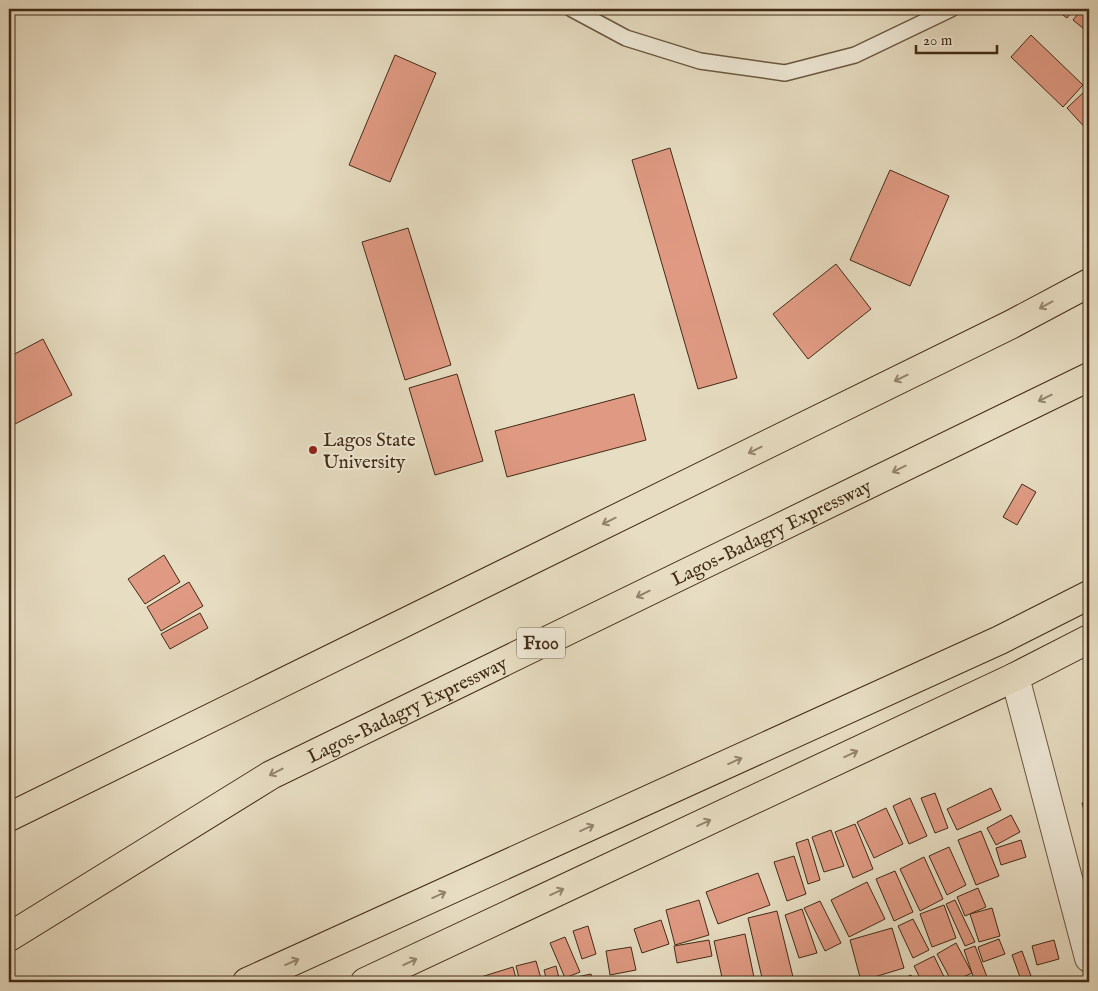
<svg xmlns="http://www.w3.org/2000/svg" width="1098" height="991" viewBox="0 0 1098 991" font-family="'IM FELL English',serif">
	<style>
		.building { fill: #e09a83; stroke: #422b15 }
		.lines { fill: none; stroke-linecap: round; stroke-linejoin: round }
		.service-casing { stroke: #6b5840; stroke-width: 18 }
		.minor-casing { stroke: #6b5840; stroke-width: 30 }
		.primary-casing { stroke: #422b15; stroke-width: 30 }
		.trunk-casing { stroke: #422b15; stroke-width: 30 }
		.service { stroke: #efe9d7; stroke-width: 15 }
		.minor { stroke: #efe9d7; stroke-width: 28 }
		.primary { stroke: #e7ddc2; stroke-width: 28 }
		.trunk { stroke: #e7ddc2; stroke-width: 28 }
		.oneway { stroke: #94846c }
		.poi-dot { fill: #8f2418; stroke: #efe9d7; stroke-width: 2 }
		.labels { text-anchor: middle; stroke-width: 4; stroke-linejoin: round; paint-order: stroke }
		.shield { fill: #efe9d7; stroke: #76644f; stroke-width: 1 }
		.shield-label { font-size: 18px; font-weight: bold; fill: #422b15 }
		.poi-label { font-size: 19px; fill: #422b15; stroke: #efe9d7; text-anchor: start }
		.street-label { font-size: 19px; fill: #422b15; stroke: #efe9d7 }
	</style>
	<rect width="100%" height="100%" fill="#e7ddc2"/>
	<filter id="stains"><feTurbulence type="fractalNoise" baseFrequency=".004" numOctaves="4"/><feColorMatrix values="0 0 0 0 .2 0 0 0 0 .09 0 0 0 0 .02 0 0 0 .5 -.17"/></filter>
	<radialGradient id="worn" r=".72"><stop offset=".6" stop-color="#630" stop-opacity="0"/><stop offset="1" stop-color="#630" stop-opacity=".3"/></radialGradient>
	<g class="building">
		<polygon points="1055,9 1074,9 1067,18"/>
		<polygon points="1082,9 1089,9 1089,33 1073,20"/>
		<polygon points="1031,35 1083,85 1063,107 1011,57"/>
		<polygon points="395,55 436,73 390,182 349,165"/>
		<polygon points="1086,90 1089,94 1089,132 1067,108"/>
		<polygon points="670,148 737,378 698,389 632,160"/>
		<polygon points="890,170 949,196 910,286 850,260"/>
		<polygon points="408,228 451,365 405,380 362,242"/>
		<polygon points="836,264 871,309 808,359 773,314"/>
		<polygon points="43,339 72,395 13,425 9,416 9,357"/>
		<polygon points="457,374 483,461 435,475 409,388"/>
		<polygon points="634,394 646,440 507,477 495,431"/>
		<polygon points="1022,484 1036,492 1017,525 1003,517"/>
		<polygon points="164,555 180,582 145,604 128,579"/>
		<polygon points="189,582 203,606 161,631 147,607"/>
		<polygon points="200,613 208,628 170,649 161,634"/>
		<polygon points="991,788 1001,810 957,830 947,809"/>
		<polygon points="935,793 948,828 935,833 921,798"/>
		<polygon points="910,798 927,836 909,844 893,806"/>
		<polygon points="1089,801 1089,830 1082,803"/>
		<polygon points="886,808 903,844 874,858 857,822"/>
		<polygon points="1011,815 1020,832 996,845 987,828"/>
		<polygon points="855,824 873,869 853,878 835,832"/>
		<polygon points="831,830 844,866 824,872 812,837"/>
		<polygon points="981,831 999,876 976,885 958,840"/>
		<polygon points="808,839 820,880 808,884 796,843"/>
		<polygon points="1021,840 1026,857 1001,865 996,848"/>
		<polygon points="949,847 966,885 947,895 929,856"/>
		<polygon points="794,856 806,894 787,901 774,862"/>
		<polygon points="924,857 943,899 920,911 900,869"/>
		<polygon points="895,871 913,912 894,921 876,879"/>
		<polygon points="758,873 770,905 718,924 706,892"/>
		<polygon points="867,882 885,919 849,937 831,900"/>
		<polygon points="978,888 986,907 965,916 957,897"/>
		<polygon points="699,900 709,935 675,945 666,910"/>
		<polygon points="955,900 975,942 965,946 946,904"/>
		<polygon points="820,901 841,943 825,951 804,908"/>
		<polygon points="944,905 956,938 932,947 920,914"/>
		<polygon points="992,908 1000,936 979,942 970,914"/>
		<polygon points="802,909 817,953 799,958 785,915"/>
		<polygon points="777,911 793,977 771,982 763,982 748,918"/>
		<polygon points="913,919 929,950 913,958 898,926"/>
		<polygon points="661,920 669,944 642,953 634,929"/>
		<polygon points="588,926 596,954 582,959 573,931"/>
		<polygon points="892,928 904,968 861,981 850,940"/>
		<polygon points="745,934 755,982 723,982 714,941"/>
		<polygon points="565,937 580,972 565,978 550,943"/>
		<polygon points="999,939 1005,954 983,962 978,947"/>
		<polygon points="709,940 712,956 677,963 674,946"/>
		<polygon points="1054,940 1059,959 1037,965 1032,946"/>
		<polygon points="956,943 972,973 952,982 937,954"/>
		<polygon points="975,946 989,982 975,982 972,973 964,950"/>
		<polygon points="631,947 636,970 610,975 606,951"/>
		<polygon points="1022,951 1031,976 1021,980 1012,955"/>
		<polygon points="934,956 946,981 922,982 914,966"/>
		<polygon points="536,961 542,982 520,982 516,966"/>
		<polygon points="556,966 560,982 547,982 544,970"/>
		<polygon points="513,967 517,982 468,982 468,981"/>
		<polygon points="591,974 593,982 568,982 567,979"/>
		<polygon points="911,975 914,982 895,982"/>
	</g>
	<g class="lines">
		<defs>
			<polyline id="service" points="572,9 626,38 700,61 785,73 855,55 951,9"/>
			<polyline id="minor" points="1015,677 1089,958"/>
			<g id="primary">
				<polyline points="9,817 1012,324 1089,283"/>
				<polyline points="365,982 1015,677 1089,639"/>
			</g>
			<g id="trunk">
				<path id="s1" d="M9,937L271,775L1089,377"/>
				<polyline points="247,982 1000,640 1089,595"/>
			</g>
		</defs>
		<use href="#service" class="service-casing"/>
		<use href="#minor" class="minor-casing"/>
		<use href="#primary" class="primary-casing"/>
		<use href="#trunk" class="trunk-casing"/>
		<use href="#service" class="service"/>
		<use href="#minor" class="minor"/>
		<use href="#primary" class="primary"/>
		<use href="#trunk" class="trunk"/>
	</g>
	<defs><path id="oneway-shaft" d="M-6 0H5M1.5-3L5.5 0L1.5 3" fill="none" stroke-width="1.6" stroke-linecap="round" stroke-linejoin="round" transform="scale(1.25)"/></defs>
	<g class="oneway">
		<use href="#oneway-shaft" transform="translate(1046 305) rotate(152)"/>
		<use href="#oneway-shaft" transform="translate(901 378) rotate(154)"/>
		<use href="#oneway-shaft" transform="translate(1045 398) rotate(154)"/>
		<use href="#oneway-shaft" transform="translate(755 450) rotate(154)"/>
		<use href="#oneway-shaft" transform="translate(899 469) rotate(154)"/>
		<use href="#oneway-shaft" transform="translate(609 521) rotate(154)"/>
		<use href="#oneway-shaft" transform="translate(643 594) rotate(154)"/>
		<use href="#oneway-shaft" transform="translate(851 754) rotate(-25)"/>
		<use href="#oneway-shaft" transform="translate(735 761) rotate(-24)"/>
		<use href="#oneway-shaft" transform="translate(276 772) rotate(153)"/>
		<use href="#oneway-shaft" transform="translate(704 823) rotate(-25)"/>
		<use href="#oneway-shaft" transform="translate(587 828) rotate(-24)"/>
		<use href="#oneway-shaft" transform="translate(557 892) rotate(-25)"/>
		<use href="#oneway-shaft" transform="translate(439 895) rotate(-24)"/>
		<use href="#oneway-shaft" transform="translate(292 962) rotate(-24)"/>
		<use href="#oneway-shaft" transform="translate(410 962) rotate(-25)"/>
	</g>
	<circle class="poi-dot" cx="313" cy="450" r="5"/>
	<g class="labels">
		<rect class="shield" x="517" y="627.5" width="48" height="31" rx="4"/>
		<g class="shield-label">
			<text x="541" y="649">F100</text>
		</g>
		<g class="poi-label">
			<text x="323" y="446">Lagos State<tspan x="323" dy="22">University</tspan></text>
		</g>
		<g class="street-label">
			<text dy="7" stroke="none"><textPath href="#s1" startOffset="864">Lagos-Badagry Expressway</textPath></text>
			<text dy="7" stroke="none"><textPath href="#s1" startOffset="459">Lagos-Badagry Expressway</textPath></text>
		</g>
	</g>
	<rect width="1098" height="991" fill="none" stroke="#e7ddc2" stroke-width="30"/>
	<rect x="10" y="10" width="1078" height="971" fill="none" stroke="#422b15" stroke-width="2.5"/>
	<rect x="15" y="15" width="1068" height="961" fill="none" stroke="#422b15"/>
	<path d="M916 45v8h81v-8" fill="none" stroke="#422b15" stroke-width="2.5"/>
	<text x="923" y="45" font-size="15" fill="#422b15" stroke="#efe9d7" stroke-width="4" paint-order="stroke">20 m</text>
	<rect width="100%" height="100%" filter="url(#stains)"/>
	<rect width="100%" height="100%" fill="url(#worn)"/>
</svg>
